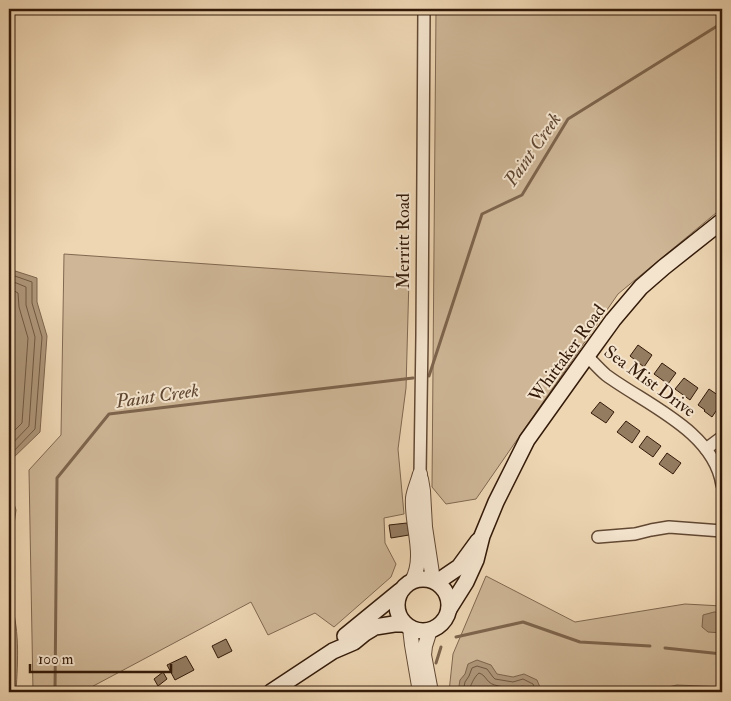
<svg xmlns="http://www.w3.org/2000/svg" width="731" height="701" viewBox="0 0 731 701" font-family="'IM FELL Double Pica',serif">
	<style>
		.green { fill: #ceb696; stroke: #806850 }
		.water { fill: #ae9679; stroke: #7d644c }
		.lines { fill: none; stroke-linecap: round; stroke-linejoin: round }
		.shore { stroke: #705841; stroke-width: 1 }
		.stream { stroke: #7d644c; stroke-width: 3 }
		.building { fill: #947c61; stroke: #331a09 }
		.minor-casing { stroke: #624934; stroke-width: 14 }
		.tertiary-casing { stroke: #624934; stroke-width: 16 }
		.secondary-casing { stroke: #331a09; stroke-width: 18 }
		.minor { stroke: #f4e4ce; stroke-width: 11 }
		.tertiary { stroke: #f4e4ce; stroke-width: 14 }
		.secondary { stroke: #f4e4ce; stroke-width: 15 }
		.labels { text-anchor: middle; stroke-width: 4; stroke-linejoin: round; paint-order: stroke }
		.street-label { font-size: 18px; fill: #331a09; stroke: #f4e4ce }
		.water-label { font-size: 19px; font-style: italic; fill: #5e4530; stroke: #f4e4ce }
	</style>
	<rect width="100%" height="100%" fill="#eed6b3"/>
	<filter id="stains"><feTurbulence type="fractalNoise" baseFrequency=".004" numOctaves="4"/><feColorMatrix values="0 0 0 0 .2 0 0 0 0 .09 0 0 0 0 .02 0 0 0 .5 -.17"/></filter>
	<radialGradient id="worn" r=".72"><stop offset=".6" stop-color="#630" stop-opacity="0"/><stop offset="1" stop-color="#630" stop-opacity=".3"/></radialGradient>
	<g class="green">
		<polygon points="436,9 722,9 722,208 618,294 476,499 446,504 432,487"/>
		<polygon points="64,254 409,278 406,388 398,449 404,514 384,518 385,543 396,564 391,577 334,627 315,613 268,635 251,602 82,692 33,692 29,470 61,435"/>
		<polygon points="486,576 575,622 685,604 722,606 722,692 449,692 453,654"/>
	</g>
	<g class="water">
		<polygon points="9,269 37,278 37,302 47,336 40,432 12,459 9,484"/>
		<polygon points="9,488 16,510 9,562"/>
		<path d="M9,596C20,628 18,658 16,692H9Z"/>
		<polygon points="714,612 722,612 722,633 708,632 702,627 703,615"/>
		<polygon points="477,660 491,665 497,674 513,677 524,674 537,680 542,692 458,692 460,680 465,674 468,664"/>
		<polygon points="677,685 722,687 722,692 646,692"/>
	</g>
	<g class="lines">
		<g class="shore">
			<polyline points="9,274 32,282 32,303 42,337 35,429 9,456"/>
			<polyline points="9,280 26,287 26,305 35,337 29,426 9,447"/>
			<polyline points="9,288 18,293 19,307 28,338 22,423 9,436"/>
			<polyline points="9,611 13,650 11,692"/>
			<polyline points="463,692 465,682 469,676 472,668 477,666 487,669 493,677 495,679 513,682 523,679 533,684 536,692"/>
			<path d="M469,692C470,686 474,677 479,673C488,676 485,684 499,686C503,687 507,688 511,688C520,688 525,682 529,692"/>
			<polyline points="667,692 677,690 722,692"/>
		</g>
		<g class="stream">
			<polyline points="429,376 482,214 522,195 568,119 722,23"/>
			<polyline points="456,637 523,622 580,642 650,646"/>
			<polyline points="665,648 722,654"/>
			<polyline points="436,663 441,647"/>
			<polyline points="55,692 57,478 109,414 413,378"/>
		</g>
	</g>
	<g class="building">
		<polygon points="638,345 652,355 644,367 630,356"/>
		<polygon points="662,363 676,373 668,384 654,374"/>
		<polygon points="684,378 698,388 690,400 675,389"/>
		<polygon points="709,389 722,398 722,402 712,417 704,411 705,410 698,405"/>
		<polygon points="600,402 614,412 606,423 591,413"/>
		<polygon points="626,421 640,431 632,443 617,432"/>
		<polygon points="647,436 661,446 653,457 639,447"/>
		<polygon points="667,453 681,463 673,474 659,464"/>
		<polygon points="407,523 409,535 391,538 389,525"/>
		<polygon points="226,639 232,651 218,658 212,646"/>
		<polygon points="186,656 194,670 175,680 167,665"/>
		<polygon points="163,672 167,679 158,686 154,679"/>
	</g>
	<g class="lines">
		<defs>
			<g id="minor">
				<path d="M587,356C593,362 599,369 606,375C645,404 714,431 722,485"/>
				<polyline points="706,449 722,437"/>
				<polyline points="420,474 422,336 424,9"/>
				<polyline points="598,537 635,534 651,530 669,527 722,531"/>
			</g>
			<g id="tertiary">
				<polyline points="421,479 423,491 425,527 433,580"/>
				<path d="M412,581C426,556 411,525 413,498C414,490 418,482 420,474"/>
				<polyline points="410,628 412,645 420,692"/>
				<polyline points="430,630 425,646 424,655 431,692"/>
			</g>
			<g id="secondary">
				<circle cx="423" cy="605" r="26"/>
				<polyline points="437,582 459,567 478,541"/>
				<polyline points="449,609 466,582 476,560 482,536 496,502 527,440 587,356 613,320 641,287 664,267 722,221"/>
				<polyline points="345,636 400,591"/>
				<polyline points="271,692 333,651 354,642 365,633 375,627 394,624 405,624"/>
			</g>
		</defs>
		<use href="#minor" class="minor-casing"/>
		<use href="#tertiary" class="tertiary-casing"/>
		<use href="#secondary" class="secondary-casing"/>
		<use href="#minor" class="minor"/>
		<use href="#tertiary" class="tertiary"/>
		<use href="#secondary" class="secondary"/>
	</g>
	<g class="labels">
		<g class="street-label">
			<text transform="translate(403 241) rotate(-90)" y="6">Merritt Road</text>
			<text transform="translate(567 353) rotate(-54)" y="6">Whittaker Road</text>
			<text transform="translate(650 381) rotate(36)" y="6">Sea Mist Drive</text>
		</g>
		<g class="water-label">
			<text transform="translate(532 149) rotate(-55)" y="7">Paint Creek</text>
			<text transform="translate(157 395) rotate(-8)" y="7">Paint Creek</text>
		</g>
	</g>
	<rect width="731" height="701" fill="none" stroke="#eed6b3" stroke-width="30"/>
	<rect x="10" y="10" width="711" height="681" fill="none" stroke="#331a09" stroke-width="2.5"/>
	<rect x="15" y="15" width="701" height="671" fill="none" stroke="#331a09"/>
	<path d="M30 664v8h141v-8" fill="none" stroke="#331a09" stroke-width="2.5"/>
	<text x="38" y="664" font-size="15" fill="#331a09" stroke="#f4e4ce" stroke-width="4" paint-order="stroke">100 m</text>
	<rect width="100%" height="100%" filter="url(#stains)"/>
	<rect width="100%" height="100%" fill="url(#worn)"/>
</svg>
